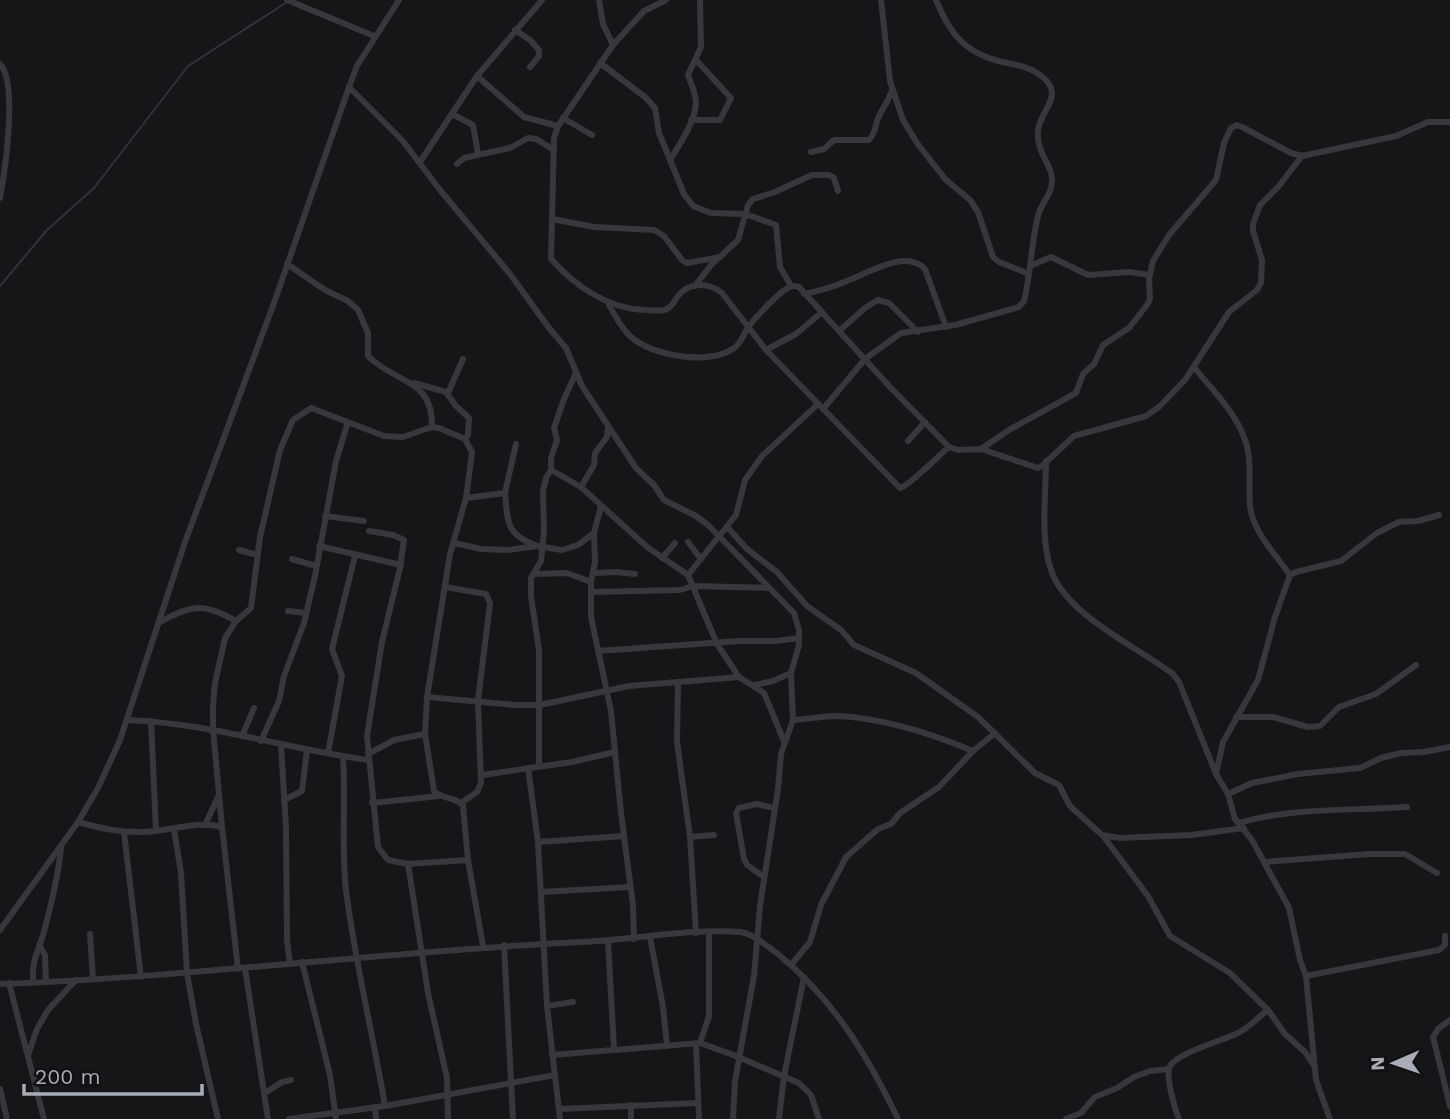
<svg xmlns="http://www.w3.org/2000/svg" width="1450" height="1119" viewBox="0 0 1450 1119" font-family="'Work Sans',sans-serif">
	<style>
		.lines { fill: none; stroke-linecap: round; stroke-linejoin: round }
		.stream { stroke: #2c353c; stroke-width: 2 }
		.street { stroke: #37383d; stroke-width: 6 }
	</style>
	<rect width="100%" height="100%" fill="#161618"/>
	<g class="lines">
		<polyline class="stream" points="0,286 47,230 94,188 188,66 287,2"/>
		<g class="street">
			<polyline points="287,0 374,36"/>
			<polyline points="599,0 603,24 613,45"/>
			<path d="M666,0L644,11L613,45L558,126L554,138L551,259C575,286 608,309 645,310C652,310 661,312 667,309C673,306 674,301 678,296C689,282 708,282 722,293L766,350L900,488C909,486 938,456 949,447L958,450L981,449L1038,468L1042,466L1074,436L1146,416L1159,407L1185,380L1229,312L1257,290L1261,283L1262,260L1253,231V224L1260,205L1278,187L1302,156"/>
			<polyline points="881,0 890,81 903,120 917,143 945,179 970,200 978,212 993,257 999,262 1029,274"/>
			<polyline points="515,30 530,40 539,50 539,56 530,67"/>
			<polyline points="600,63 645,97 655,108 659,133 666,150 684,194 693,206 711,213 745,214 776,225 780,267 791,286"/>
			<path d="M0,64C18,83 5,172 0,198"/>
			<polyline points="477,76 524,117 558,126"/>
			<polyline points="349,87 402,140 440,190 510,274 549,328 566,348 582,386 636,468 654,485 664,500 696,516 708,525 794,613 799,630 799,645 791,673 793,720 781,754 778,789 760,906 754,976 735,1081 733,1119"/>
			<polyline points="452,114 473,125 478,154"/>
			<polyline points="563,118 592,135"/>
			<polyline points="691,120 720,120 731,98 696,60"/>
			<path d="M811,152L824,149L834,140H869C876,133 875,126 878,118C883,108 889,100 892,90"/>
			<path d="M670,160C680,144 695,122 696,103C696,94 691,83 688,75L701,47L700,0"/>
			<polyline points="420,162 477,76 542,0"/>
			<polyline points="457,164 464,158 510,148 528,138 536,139 554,150"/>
			<polyline points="552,219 594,227 654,230 664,236 682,260 687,263 720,257"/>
			<path d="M287,264L325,290L348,301L358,310L368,333V356C396,384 433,378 432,427"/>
			<polyline points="1030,266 1051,257 1088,275 1129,272 1150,275"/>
			<polyline points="695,286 711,265 738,240 748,205 753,199 775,192 812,175 829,175 834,178 838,191"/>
			<path d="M804,294C819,291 833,287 847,281C867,274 906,248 925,269L946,327"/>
			<path d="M609,305C615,315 621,328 630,336C651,356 710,366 734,348C742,343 743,334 749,326C757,316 778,293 788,288C793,285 794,286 799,287L889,386L949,447"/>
			<polyline points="839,331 865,308 878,300 889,303 918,332"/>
			<polyline points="766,350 796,334 821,313"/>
			<path d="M1194,367C1211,389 1234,410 1244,437C1253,459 1248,483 1250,506C1253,532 1276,555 1290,575"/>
			<polyline points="576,373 564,399 554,428 557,440 551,458 551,470 581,487 647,547 688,575 717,644 739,677 764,693 784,741"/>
			<polyline points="414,383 446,392 455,405 469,418 468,435 465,439"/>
			<polyline points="448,393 463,359"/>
			<path d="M823,409L865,359L901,333L955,325L1019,307L1024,301C1031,273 1031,244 1038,216C1041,203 1052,195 1052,182C1053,164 1036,154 1038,131C1040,108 1071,93 1034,71C1023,65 1010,64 998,61C964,52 949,32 936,0"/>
			<polyline points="908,441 925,422"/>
			<polyline points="981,449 1009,430 1076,393 1083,374 1094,364 1103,345 1129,328 1147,305 1150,299 1149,279 1153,261 1169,235 1216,180 1224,143 1231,128 1237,125 1242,127 1291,153 1302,156 1396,136 1428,122 1450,122"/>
			<path d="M1046,461C1046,496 1040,537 1051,570C1066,615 1136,646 1173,674L1179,682L1216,774L1228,794L1235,819L1252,840L1289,908L1300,960L1306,976L1316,1080L1330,1119"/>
			<polyline points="581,487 594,465 595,453 607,437 608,427"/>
			<polyline points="505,493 516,444"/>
			<path d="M466,498L505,493C508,521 505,534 535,545"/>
			<polyline points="601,506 594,533 595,562 591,582 591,617 611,711 621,813 633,905 634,939"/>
			<polyline points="325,516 364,521"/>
			<polyline points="727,527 747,549 777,572 807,606 841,630 854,645 916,673 978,717 1035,773 1059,785 1070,806 1102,835 1120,838 1191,835 1244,828"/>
			<polyline points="369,531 393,535 404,540 400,568 382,642 367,736 378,847 388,860 408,864 468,860"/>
			<polyline points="688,542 701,559"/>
			<polyline points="454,543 481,549 508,550 537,546 562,550 578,545 594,533"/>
			<polyline points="319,546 401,565"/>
			<polyline points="239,550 257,555"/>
			<polyline points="662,558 675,543"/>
			<polyline points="292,559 316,566"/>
			<polyline points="594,573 616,572 635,574"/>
			<polyline points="535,574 567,573 591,582"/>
			<polyline points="688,575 736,515 745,480 762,456 818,404"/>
			<polyline points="445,587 486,594 490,603 478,700 481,783 477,792 461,803"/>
			<polyline points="591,592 680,590 693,586 769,588"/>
			<polyline points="288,611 306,613"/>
			<path d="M160,622C191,605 203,602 236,621"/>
			<polyline points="598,651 739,641 776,641 799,638"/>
			<polyline points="678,682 677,742 690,837 696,933"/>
			<polyline points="755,685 773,681 791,673"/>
			<polyline points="427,697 516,705 540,705 629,686 739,677"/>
			<polyline points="1236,717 1273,717 1308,727 1320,726 1339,707 1376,694 1416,665"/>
			<path d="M127,720C209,723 288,749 368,760"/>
			<path d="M793,720C808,719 823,716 837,716C883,718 930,733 973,751"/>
			<polyline points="151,721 156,831"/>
			<polyline points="242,736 254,708"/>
			<polyline points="261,741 279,701 284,676 304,623 315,576 336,461 348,422"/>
			<polyline points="281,745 286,827 287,940 290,964"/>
			<polyline points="328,753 342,676 332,649 355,556"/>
			<polyline points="368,754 394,740 425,734"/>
			<path d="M343,757C346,801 341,846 346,890C355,963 373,1034 385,1106"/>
			<polyline points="539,766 539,650 531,596 531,578 541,561 544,531 543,491 546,478 551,470"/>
			<polyline points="528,768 538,842 547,1006 560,1119"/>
			<polyline points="1216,774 1223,742 1258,680 1275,617 1290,575 1296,572 1341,561 1377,533 1399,522 1418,521 1439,515"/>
			<polyline points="482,775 572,762 615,752"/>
			<polyline points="1228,794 1252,783 1298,774 1360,768 1381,758 1401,753 1424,752 1450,747"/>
			<polyline points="284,800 302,791 307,750"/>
			<polyline points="372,803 439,796"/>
			<path d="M78,822C100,828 121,833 144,832C169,831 197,820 222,827"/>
			<path d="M1239,823C1293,807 1351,811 1407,807"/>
			<polyline points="205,825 219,795"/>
			<polyline points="174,829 181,873 187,973 196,1024 218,1119"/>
			<polyline points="124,832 141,977"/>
			<polyline points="690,837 714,835"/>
			<polyline points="1104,837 1148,896 1170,936 1230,973 1268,1010 1285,1034 1305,1052 1313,1064"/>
			<polyline points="538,842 624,836"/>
			<polyline points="1265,862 1369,854 1405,854 1437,873"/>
			<polyline points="408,864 428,993 447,1078 448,1119"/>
			<polyline points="764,877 747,865 744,859 736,813 739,808 757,804 774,808"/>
			<polyline points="541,892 630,887"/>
			<polyline points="0,930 78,822 98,788 120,740 185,542 274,303 349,87 357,66 399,0"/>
			<polyline points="90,934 93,979"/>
			<polyline points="650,937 663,1007 667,1045"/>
			<polyline points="608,941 614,1049"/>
			<polyline points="39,945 45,955 46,982"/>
			<polyline points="504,945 513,1119"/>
			<polyline points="302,962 330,1075 336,1119"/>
			<polyline points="791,965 810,942 821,905 846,857 878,829 891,824 900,813 939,787 973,751 995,733"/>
			<polyline points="245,968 268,1119"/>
			<path d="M238,969L222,827L213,729V706L215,683L225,638L236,621L251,608L260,537L280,450L293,420L311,408L384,436L403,437L432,427L439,428L465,439L472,452L466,498L450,554L427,697L425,734L434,791C442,800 456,796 463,806L468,860L483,946"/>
			<polyline points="1306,976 1439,950 1445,945 1445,936"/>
			<path d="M33,982C32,958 37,956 43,935C51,906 58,878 61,848"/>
			<polyline points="9,983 44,1119"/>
			<path d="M0,984C195,977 388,951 582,942C634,940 689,928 741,932C755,935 767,946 778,954C834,1000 867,1055 898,1119"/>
			<polyline points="547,1006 573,1002"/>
			<polyline points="1450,1020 1438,1029 1433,1037 1450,1106"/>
			<polyline points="700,1043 709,1016 709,933"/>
			<polyline points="696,1044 699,1119"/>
			<polyline points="28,1055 37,1029 48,1010 76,980"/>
			<polyline points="552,1055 700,1043 731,1054 799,1083 811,1095 819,1119"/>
			<polyline points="0,1089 7,1119"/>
			<polyline points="265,1093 282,1082 291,1080"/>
			<polyline points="631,1105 631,1119"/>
			<polyline points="375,1107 376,1119"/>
			<polyline points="559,1109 698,1103"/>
			<polyline points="289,1119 385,1106 555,1075"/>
			<polyline points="779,1119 784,1076 804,977"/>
			<polyline points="1066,1119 1081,1113 1095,1097 1117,1088 1134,1077 1150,1071 1169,1069"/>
			<path d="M1179,1119C1175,1109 1165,1076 1170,1066C1179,1052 1222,1041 1238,1033C1249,1028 1258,1017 1268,1010"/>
		</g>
	</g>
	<g transform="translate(1394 1063) rotate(268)" stroke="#111113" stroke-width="5" paint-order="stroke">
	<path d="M0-5L12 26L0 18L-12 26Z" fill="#a8adb8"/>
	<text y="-10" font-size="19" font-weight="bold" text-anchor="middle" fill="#a8adb8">N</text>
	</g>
	<path d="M24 1084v10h178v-10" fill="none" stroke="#a8adb8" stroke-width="3.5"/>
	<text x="35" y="1084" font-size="21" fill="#a8adb8" stroke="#111113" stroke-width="5" paint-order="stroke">200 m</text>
</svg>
